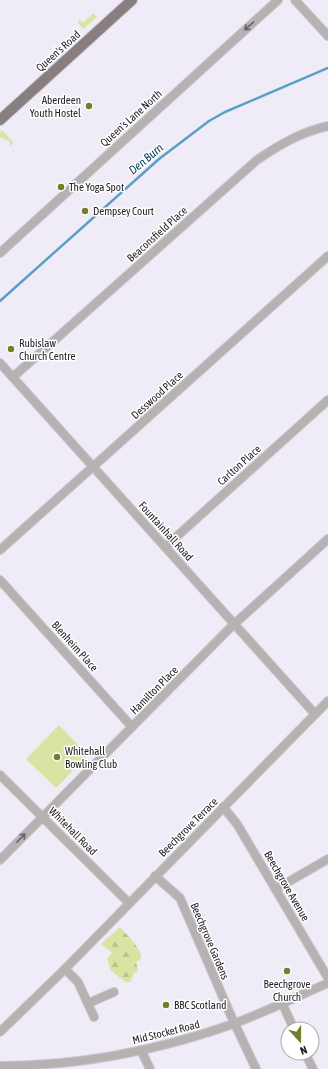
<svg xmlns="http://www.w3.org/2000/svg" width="328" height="1069" viewBox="0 0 328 1069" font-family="'Asap Condensed',sans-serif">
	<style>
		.grass { fill: #dae4a2 }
		.forest { fill: url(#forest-firs) }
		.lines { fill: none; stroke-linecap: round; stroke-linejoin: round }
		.stream { stroke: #5b9fc7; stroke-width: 2.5 }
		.minor-casing { stroke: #cac8d2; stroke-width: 10 }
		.major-casing { stroke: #cac8d2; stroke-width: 12 }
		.minor { stroke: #b7b1b2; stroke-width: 8 }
		.major { stroke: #887e80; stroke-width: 10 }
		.oneway { stroke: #666366 }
		.poi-dot { fill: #727f2d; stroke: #fff; stroke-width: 1.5 }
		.labels { text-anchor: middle; stroke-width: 3; stroke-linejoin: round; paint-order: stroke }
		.street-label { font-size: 11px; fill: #242327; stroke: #fff }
		.poi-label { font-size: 11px; fill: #242327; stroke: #fff; text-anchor: start }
		.water-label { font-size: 12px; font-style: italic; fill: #09425e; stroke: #fff }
	</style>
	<defs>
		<pattern id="forest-firs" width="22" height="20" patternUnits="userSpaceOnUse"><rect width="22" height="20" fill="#dae4a2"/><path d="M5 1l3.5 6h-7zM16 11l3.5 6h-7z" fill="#bbc38c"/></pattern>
	</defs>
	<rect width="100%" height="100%" fill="#efecf7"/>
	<g class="grass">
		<polygon points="93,13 97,17 83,29 78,23 78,19 83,23"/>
		<polygon points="2,130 14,143 10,146 9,141 0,137 0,132"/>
		<polygon points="59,725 88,755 56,788 26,759"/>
	</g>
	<path class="forest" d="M120,927C126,934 143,950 141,959L136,962L138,971L134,973L131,981L127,983L111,971L107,959L112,953L101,944Z"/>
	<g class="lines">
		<polyline class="stream" points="0,301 159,159 209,121 225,112 328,68"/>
		<defs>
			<g id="minor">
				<polyline points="295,0 328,36"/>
				<polyline points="0,253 278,0"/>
				<polyline points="0,363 315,714"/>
				<path d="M13,377L257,160C279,145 301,132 328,126"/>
				<polyline points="165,547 328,400"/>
				<polyline points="0,550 328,256"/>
				<polyline points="0,580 132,727"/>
				<polyline points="0,775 129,903"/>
				<polyline points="223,807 237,824 328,978"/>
				<polyline points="0,860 231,627 328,539"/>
				<polyline points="155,876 180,898 232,1018 256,1069"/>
				<polyline points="276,889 328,859"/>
				<polyline points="65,969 78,982 94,1017"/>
				<polyline points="89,1003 114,992"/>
				<polyline points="282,1003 294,1029"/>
				<polyline points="0,1032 65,969 328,701"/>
				<polyline points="141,1050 150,1069"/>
				<polyline points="305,1053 313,1069"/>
				<path d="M0,1066C79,1066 159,1050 233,1024C265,1012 296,997 328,983"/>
			</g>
			<polyline id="major" points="0,120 132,0"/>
		</defs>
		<use href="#minor" class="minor-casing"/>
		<use href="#major" class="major-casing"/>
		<use href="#minor" class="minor"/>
		<use href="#major" class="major"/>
	</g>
	<defs><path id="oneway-shaft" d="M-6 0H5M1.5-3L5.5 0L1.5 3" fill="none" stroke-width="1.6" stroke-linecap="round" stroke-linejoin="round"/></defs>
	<g class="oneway">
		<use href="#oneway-shaft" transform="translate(249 26) rotate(139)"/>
		<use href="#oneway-shaft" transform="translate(21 838) rotate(-45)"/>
	</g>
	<g class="poi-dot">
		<circle cx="89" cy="106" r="4"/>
		<circle cx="61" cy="187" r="4"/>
		<circle cx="85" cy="211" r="4"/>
		<circle cx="11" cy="349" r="4"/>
		<circle cx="57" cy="757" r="4"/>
		<circle cx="287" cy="971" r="4"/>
		<circle cx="166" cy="1005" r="4"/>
	</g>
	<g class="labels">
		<g class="street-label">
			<text transform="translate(58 51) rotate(-42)" y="4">Queen's Road</text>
			<text transform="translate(131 118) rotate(-42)" y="4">Queen's Lane North</text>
			<text transform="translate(157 234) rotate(-42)" y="4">Beaconsfield Place</text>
			<text transform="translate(157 395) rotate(-42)" y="4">Desswood Place</text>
			<text transform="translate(239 465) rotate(-42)" y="4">Carlton Place</text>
			<text transform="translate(166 531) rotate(48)" y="4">Fountainhall Road</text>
			<text transform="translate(75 646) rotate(48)" y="4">Blenheim Place</text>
			<text transform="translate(154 690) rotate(-45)" y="4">Hamilton Place</text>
			<text transform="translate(188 827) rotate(-45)" y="4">Beechgrove Terrace</text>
			<text transform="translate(73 831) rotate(45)" y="4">Whitehall Road</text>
			<text transform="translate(287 886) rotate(60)" y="4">Beechgrove Avenue</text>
			<text transform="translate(210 941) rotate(67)" y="4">Beechgrove Gardens</text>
			<text transform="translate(166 1032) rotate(-14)" y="4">Mid Stocket Road</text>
		</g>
		<g class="poi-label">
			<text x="81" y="104" text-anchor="end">Aberdeen<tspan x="81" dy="13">Youth Hostel</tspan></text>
			<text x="69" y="191">The Yoga Spot</text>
			<text x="93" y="215">Dempsey Court</text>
			<text x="19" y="347">Rubislaw<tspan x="19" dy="13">Church Centre</tspan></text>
			<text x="65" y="755">Whitehall<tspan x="65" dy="13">Bowling Club</tspan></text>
			<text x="287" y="988" text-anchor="middle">Beechgrove<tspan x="287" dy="13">Church</tspan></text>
			<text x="174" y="1009">BBC Scotland</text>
		</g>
		<g class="water-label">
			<text transform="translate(146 159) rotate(-40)" y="4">Den Burn</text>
		</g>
	</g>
	<g transform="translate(300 1041) rotate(159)"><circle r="19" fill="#ffffff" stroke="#a7a7a9"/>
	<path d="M0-3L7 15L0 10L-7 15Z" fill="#727f2d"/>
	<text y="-6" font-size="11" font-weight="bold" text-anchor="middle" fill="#242327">N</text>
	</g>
</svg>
